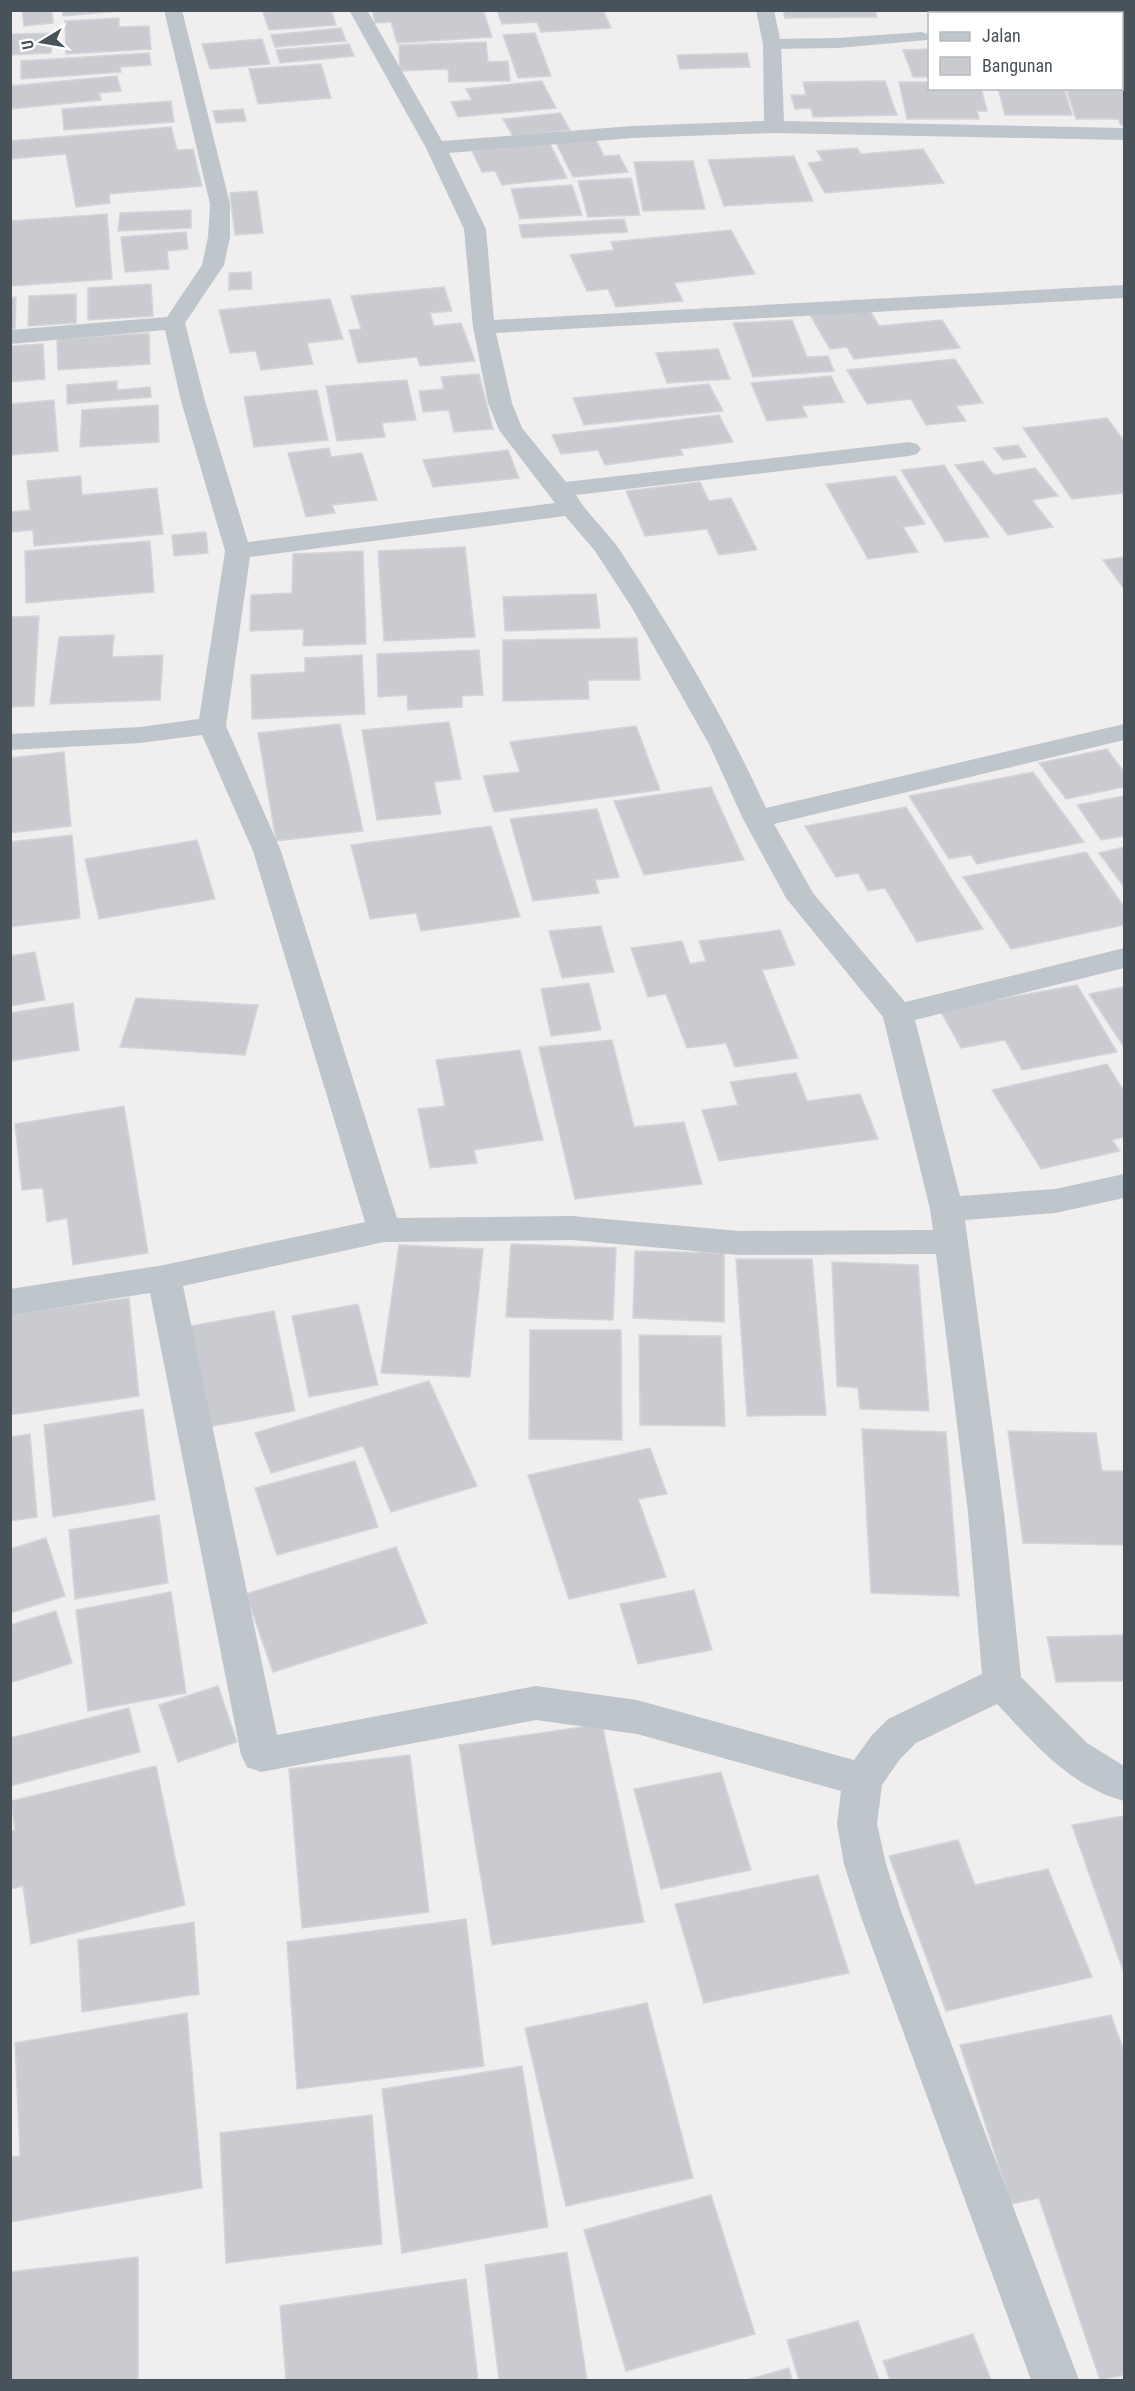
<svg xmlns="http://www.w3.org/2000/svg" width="1135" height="2391" viewBox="0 0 1135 2391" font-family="'Roboto Condensed',sans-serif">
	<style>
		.building { fill: #c9cbd1; stroke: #d3d5d9; stroke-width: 1.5 }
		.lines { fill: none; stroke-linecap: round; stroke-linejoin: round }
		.lane { fill: #bec6cc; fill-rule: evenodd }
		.street { fill: #bec6cc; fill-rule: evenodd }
	</style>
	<rect width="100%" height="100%" fill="#f1eeef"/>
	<g class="building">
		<polygon points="22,10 52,10 53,23 24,26"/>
		<polygon points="62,10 132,10 63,16"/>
		<polygon points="286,10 331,10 336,25 269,30 263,12"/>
		<polygon points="372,10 483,10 492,37 397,43 391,22 375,23"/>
		<polygon points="497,10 603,10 611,28 541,32 537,22 502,24"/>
		<polygon points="783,10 875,10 877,17 785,18"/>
		<polygon points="928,10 984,10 984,12 930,15"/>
		<polygon points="1043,10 1122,10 1124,14 1124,31 1122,31 1122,14 1045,14"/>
		<polygon points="119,18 119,27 149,26 151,49 66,54 65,21"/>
		<polygon points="341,28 346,41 275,47 271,35"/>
		<polygon points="54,33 51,53 10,55 12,34"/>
		<polygon points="535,33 551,76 518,78 503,35"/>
		<polygon points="262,39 270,64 210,69 202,44"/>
		<polygon points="486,42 488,62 508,61 510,81 449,82 448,69 400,71 399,45"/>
		<polygon points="349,44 354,56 280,63 276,50"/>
		<polygon points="930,49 930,77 913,77 903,50"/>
		<polygon points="149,53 151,65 120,67 121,72 21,79 21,61"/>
		<polygon points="747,53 750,67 680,69 677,55"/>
		<polygon points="321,64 331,98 258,104 249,69"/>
		<polygon points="117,76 121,91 99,93 101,100 10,109 10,86"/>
		<polygon points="1122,80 1124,80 1124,125 1121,125 1118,119 1076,119 1066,88 1122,88"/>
		<polygon points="542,81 556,108 458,117 451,102 472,100 466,89"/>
		<polygon points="885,81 897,115 813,117 811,108 795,109 791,95 806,95 803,82"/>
		<polygon points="899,82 930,82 930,88 981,88 987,111 977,111 979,119 907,119"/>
		<polygon points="998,88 1064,88 1072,115 1005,115"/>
		<polygon points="171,101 174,122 64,130 62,109"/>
		<polygon points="243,109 246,121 216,123 213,111"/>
		<polygon points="560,113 570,130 513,136 503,119"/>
		<polygon points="171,127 177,150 193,149 202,186 109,194 110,203 76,207 66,154 10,159 10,141"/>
		<polygon points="596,140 604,156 619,155 628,172 573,177 556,143"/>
		<polygon points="550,144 567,178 502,185 495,171 482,172 472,151"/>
		<polygon points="857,148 861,154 923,149 944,183 825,193 808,163 823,161 817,151"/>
		<polygon points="794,156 813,201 724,206 708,160"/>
		<polygon points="693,161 705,209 643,211 634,162"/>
		<polygon points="631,178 640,215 588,217 578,181"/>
		<polygon points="572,185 582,215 520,219 511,189"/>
		<polygon points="257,191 263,233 235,235 230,193"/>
		<polygon points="191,210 191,228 118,231 120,213"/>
		<polygon points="107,214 112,279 10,286 10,221"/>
		<polygon points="624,219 628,232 522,238 519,225"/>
		<polygon points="731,230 755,274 674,283 683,301 616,307 608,289 587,291 570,255 614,250 611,242"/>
		<polygon points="186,232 188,249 167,251 169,269 125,272 121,237"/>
		<polygon points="251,272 252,289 229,290 229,273"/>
		<polygon points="151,284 153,316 88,320 88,288"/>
		<polygon points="444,287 452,311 430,313 434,326 461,323 475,361 420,366 417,357 358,363 349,330 361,329 351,296"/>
		<polygon points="76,294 76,323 28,326 29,296"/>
		<polygon points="16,297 15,329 10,329 10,298"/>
		<polygon points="330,299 343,339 307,343 313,364 261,370 256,351 230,353 219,310"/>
		<polygon points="869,309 879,326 942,320 960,348 854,359 847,347 830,349 810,315"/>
		<polygon points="792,320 807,357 828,356 834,371 753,377 733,323"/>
		<polygon points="149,333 150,364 58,370 57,339"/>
		<polygon points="43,344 45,379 10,382 10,346"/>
		<polygon points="718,349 730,379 667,383 656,353"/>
		<polygon points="955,359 983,403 956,406 966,421 926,425 911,399 867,404 847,370"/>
		<polygon points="479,374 493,429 454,432 449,410 423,412 419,391 444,389 441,377"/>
		<polygon points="831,376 844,402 802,406 807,417 767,421 751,383"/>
		<polygon points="407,380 416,420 382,423 385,437 337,441 326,386"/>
		<polygon points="117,381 117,390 150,387 151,397 67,404 67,385"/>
		<polygon points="709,384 723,411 584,425 573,398"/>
		<polygon points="317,390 328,440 254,447 244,397"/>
		<polygon points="54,400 58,451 10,455 10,404"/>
		<polygon points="158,405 159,442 80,447 82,410"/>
		<polygon points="719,415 733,442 680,449 683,455 605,465 598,450 561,454 552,435"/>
		<polygon points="1107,418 1124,441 1124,493 1072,499 1023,428"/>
		<polygon points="1018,445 1026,457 1003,460 994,448"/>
		<polygon points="329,448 331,457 362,453 377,500 332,505 335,513 306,517 288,453"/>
		<polygon points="508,450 519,478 433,487 423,460"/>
		<polygon points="983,461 994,475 1035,468 1058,496 1032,500 1053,527 1008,535 955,465"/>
		<polygon points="944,465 989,537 945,542 901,470"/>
		<polygon points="81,476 82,495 157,488 163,534 34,546 33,530 10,532 10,512 30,510 27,481"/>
		<polygon points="895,476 925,524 903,527 918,552 868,559 826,484"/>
		<polygon points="700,482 709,501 731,498 757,550 719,555 707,529 645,536 626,491"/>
		<polygon points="206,532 208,553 174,556 172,535"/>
		<polygon points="150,541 154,592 26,603 25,551"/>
		<polygon points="465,547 475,637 384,641 378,551"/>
		<polygon points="363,551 366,644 303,646 304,629 250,631 251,595 292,593 293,554"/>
		<polygon points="1124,557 1124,589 1103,560"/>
		<polygon points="596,594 600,628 505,631 503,597"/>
		<polygon points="39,616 34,706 10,707 10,617"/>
		<polygon points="114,635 112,657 163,655 160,700 50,704 59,637"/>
		<polygon points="637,638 640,680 588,680 589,699 503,701 503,640"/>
		<polygon points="479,650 483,695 462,696 462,707 408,710 407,695 378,697 377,654"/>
		<polygon points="362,655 365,714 252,719 251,675 305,672 305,658"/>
		<polygon points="449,722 461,779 434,782 441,814 377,820 362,730"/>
		<polygon points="340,724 363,831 276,841 258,733"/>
		<polygon points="636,726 660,790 494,812 483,776 520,772 510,742"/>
		<polygon points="1107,749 1124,772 1124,787 1066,799 1039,763"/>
		<polygon points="64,752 71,826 10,833 10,758"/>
		<polygon points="1033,772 1084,842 977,864 971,855 949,859 909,796"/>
		<polygon points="711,787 744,860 644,875 614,801"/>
		<polygon points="1124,796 1124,836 1101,840 1077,805"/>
		<polygon points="906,807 983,929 917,942 885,888 868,891 858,873 836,877 805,826"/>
		<polygon points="597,809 619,877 595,880 599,893 533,901 510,819"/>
		<polygon points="491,826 520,917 421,931 416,913 370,919 351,845"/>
		<polygon points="72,835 80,918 10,927 10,842"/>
		<polygon points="197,840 215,899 99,919 85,859"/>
		<polygon points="1124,847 1124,887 1099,853"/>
		<polygon points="1086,852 1124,907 1124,925 1011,949 963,877"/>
		<polygon points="601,926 614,972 562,978 549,931"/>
		<polygon points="780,930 795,965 762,970 798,1058 735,1067 726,1043 687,1048 666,994 648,997 631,948 682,941 690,964 706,961 699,941"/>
		<polygon points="35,952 45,1000 10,1006 10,956"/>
		<polygon points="589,983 601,1030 551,1036 541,989"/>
		<polygon points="1077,985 1117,1052 1022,1070 1005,1040 961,1048 940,1010"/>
		<polygon points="1124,987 1124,1047 1089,994"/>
		<polygon points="136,998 258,1005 245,1055 120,1047"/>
		<polygon points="73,1003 79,1050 10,1061 10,1013"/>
		<polygon points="612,1040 634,1127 684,1122 702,1184 575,1199 539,1047"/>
		<polygon points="520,1050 543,1140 474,1150 477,1163 430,1168 418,1109 445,1106 436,1060"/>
		<polygon points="1107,1064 1124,1091 1124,1137 1112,1140 1120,1151 1041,1169 992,1090"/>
		<polygon points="796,1073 807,1101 860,1094 878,1139 719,1161 702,1110 738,1105 730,1082"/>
		<polygon points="124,1106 148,1253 73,1265 67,1218 47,1222 43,1188 22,1190 15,1124"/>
		<polygon points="511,1244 616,1248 613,1320 506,1317"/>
		<polygon points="399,1245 483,1249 470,1377 381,1373"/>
		<polygon points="635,1251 724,1253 724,1322 633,1318"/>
		<polygon points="736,1259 812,1259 826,1415 747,1416"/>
		<polygon points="832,1262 918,1265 929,1411 860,1409 858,1388 837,1386"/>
		<polygon points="129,1298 139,1396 10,1415 10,1314"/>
		<polygon points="358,1304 378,1385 309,1397 292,1316"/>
		<polygon points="274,1311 295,1411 208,1427 190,1326"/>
		<polygon points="530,1330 621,1330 622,1440 529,1439"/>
		<polygon points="639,1335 721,1336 725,1426 640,1425"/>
		<polygon points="429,1381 477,1486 391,1512 363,1446 271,1473 255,1433"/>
		<polygon points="143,1409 155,1500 53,1517 44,1425"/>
		<polygon points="862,1429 946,1432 959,1596 871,1593"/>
		<polygon points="1008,1431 1096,1433 1102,1471 1124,1471 1124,1545 1023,1543"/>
		<polygon points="30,1434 37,1517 10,1521 10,1437"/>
		<polygon points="650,1448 667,1494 638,1499 666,1577 569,1599 528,1475"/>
		<polygon points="355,1461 378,1527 277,1555 255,1488"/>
		<polygon points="159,1515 168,1583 75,1599 69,1530"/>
		<polygon points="46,1538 65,1596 10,1613 10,1549"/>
		<polygon points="396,1547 427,1623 273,1672 246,1594"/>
		<polygon points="694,1590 712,1650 638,1664 620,1604"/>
		<polygon points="171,1592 186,1693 88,1711 76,1610"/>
		<polygon points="56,1611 72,1663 10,1683 10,1625"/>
		<polygon points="1124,1635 1124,1681 1056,1682 1047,1637"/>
		<polygon points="218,1686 237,1742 178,1762 159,1705"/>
		<polygon points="129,1708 140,1752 10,1786 10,1738"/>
		<polygon points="602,1724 644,1922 492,1945 459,1745"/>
		<polygon points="410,1755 429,1912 302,1928 289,1769"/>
		<polygon points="156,1766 185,1905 31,1944 23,1886 10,1889 10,1832 15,1830 11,1801"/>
		<polygon points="721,1772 751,1870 661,1889 634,1789"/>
		<polygon points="1124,1816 1124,1973 1072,1825"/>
		<polygon points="958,1840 975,1885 1048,1869 1092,1977 946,2011 889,1856"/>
		<polygon points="818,1875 849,1973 704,2003 675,1904"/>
		<polygon points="466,1919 484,2066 297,2089 287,1942"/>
		<polygon points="194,1922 199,1994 82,2012 78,1940"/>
		<polygon points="647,2003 693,2178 566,2206 525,2028"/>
		<polygon points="187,2013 202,2188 10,2222 10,2157 20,2156 15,2043"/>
		<polygon points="1111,2015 1124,2051 1124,2375 1100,2380 1039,2198 1011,2204 960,2045"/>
		<polygon points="522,2066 548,2227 402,2253 382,2089"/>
		<polygon points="372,2115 382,2244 226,2263 220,2133"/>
		<polygon points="711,2195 755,2334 626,2371 584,2230"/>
		<polygon points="567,2252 587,2380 499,2380 485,2265"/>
		<polygon points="138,2257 138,2380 10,2380 10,2272"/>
		<polygon points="466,2279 478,2380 286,2380 280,2306"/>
		<polygon points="858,2321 879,2380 799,2380 787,2340"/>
		<polygon points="973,2334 991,2380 890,2380 883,2361"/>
		<polygon points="789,2368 792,2380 746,2380"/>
	</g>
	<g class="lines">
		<polygon class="lane" points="922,32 927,34 930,37 927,40 837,48 772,49 764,44 772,39 837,38"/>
		<path class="street" d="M164,10H182L230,204V237L224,265L185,323L205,401L248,542L555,503L499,430L488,403L473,327L464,229L426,148L349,10H367L442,141L632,126L764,121L763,44L756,10H774L781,44L784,121L1124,128V140L774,133L632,138L449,153L486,229L494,320L1124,285V298L496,333L512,403L522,428L566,482L909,442L917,444L921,449L917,454L909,456L576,495C588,515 606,530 619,549C674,632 725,718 766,808L1124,724V740L774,824L813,893L905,1002L1124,948V968L915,1020L960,1196L1055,1189L1124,1174V1198L1055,1213L965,1220L1004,1513L1021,1677L1087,1743L1124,1766V1801C1069,1786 1035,1744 997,1704L916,1743L900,1759L882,1785L877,1824L886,1864L902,1914L1079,2380H1031L860,1914L844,1864L837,1824L841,1791L637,1734L536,1720L261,1772L247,1767L241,1755L150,1293L10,1315V1289L164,1265L365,1222L253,851L202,735L140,743L10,750V734L140,727L199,719L225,551L181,401L165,330L10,344V330L167,317L202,265L208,237L210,204ZM565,516L595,551L632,608L710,746L743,819L786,898L883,1017L930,1209L933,1230L739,1231L572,1216L397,1218L281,851L226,726L250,557ZM572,1240L739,1255L936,1254L968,1513L982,1674L888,1719L872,1735L854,1760L637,1700L536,1686L277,1735L183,1286L384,1242Z"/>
	</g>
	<rect width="1135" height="2391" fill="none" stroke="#48525a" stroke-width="24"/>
	<rect x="928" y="12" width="195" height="78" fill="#ffffff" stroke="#b6babd" stroke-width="1.5"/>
	<rect x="940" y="32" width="30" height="9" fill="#bec6cc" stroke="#b6babd" stroke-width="1.5"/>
	<text x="982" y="42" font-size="18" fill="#48525a">Jalan</text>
	<rect x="940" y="57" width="30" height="18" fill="#c9cbd1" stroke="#b6babd" stroke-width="1.5"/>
	<text x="982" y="72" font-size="18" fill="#48525a">Bangunan</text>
	<g transform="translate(42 42) rotate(259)" stroke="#ffffff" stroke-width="4.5" paint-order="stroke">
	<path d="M0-4.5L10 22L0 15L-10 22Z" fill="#48525a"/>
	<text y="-9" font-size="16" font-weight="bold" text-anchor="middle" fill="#48525a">U</text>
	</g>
</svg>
